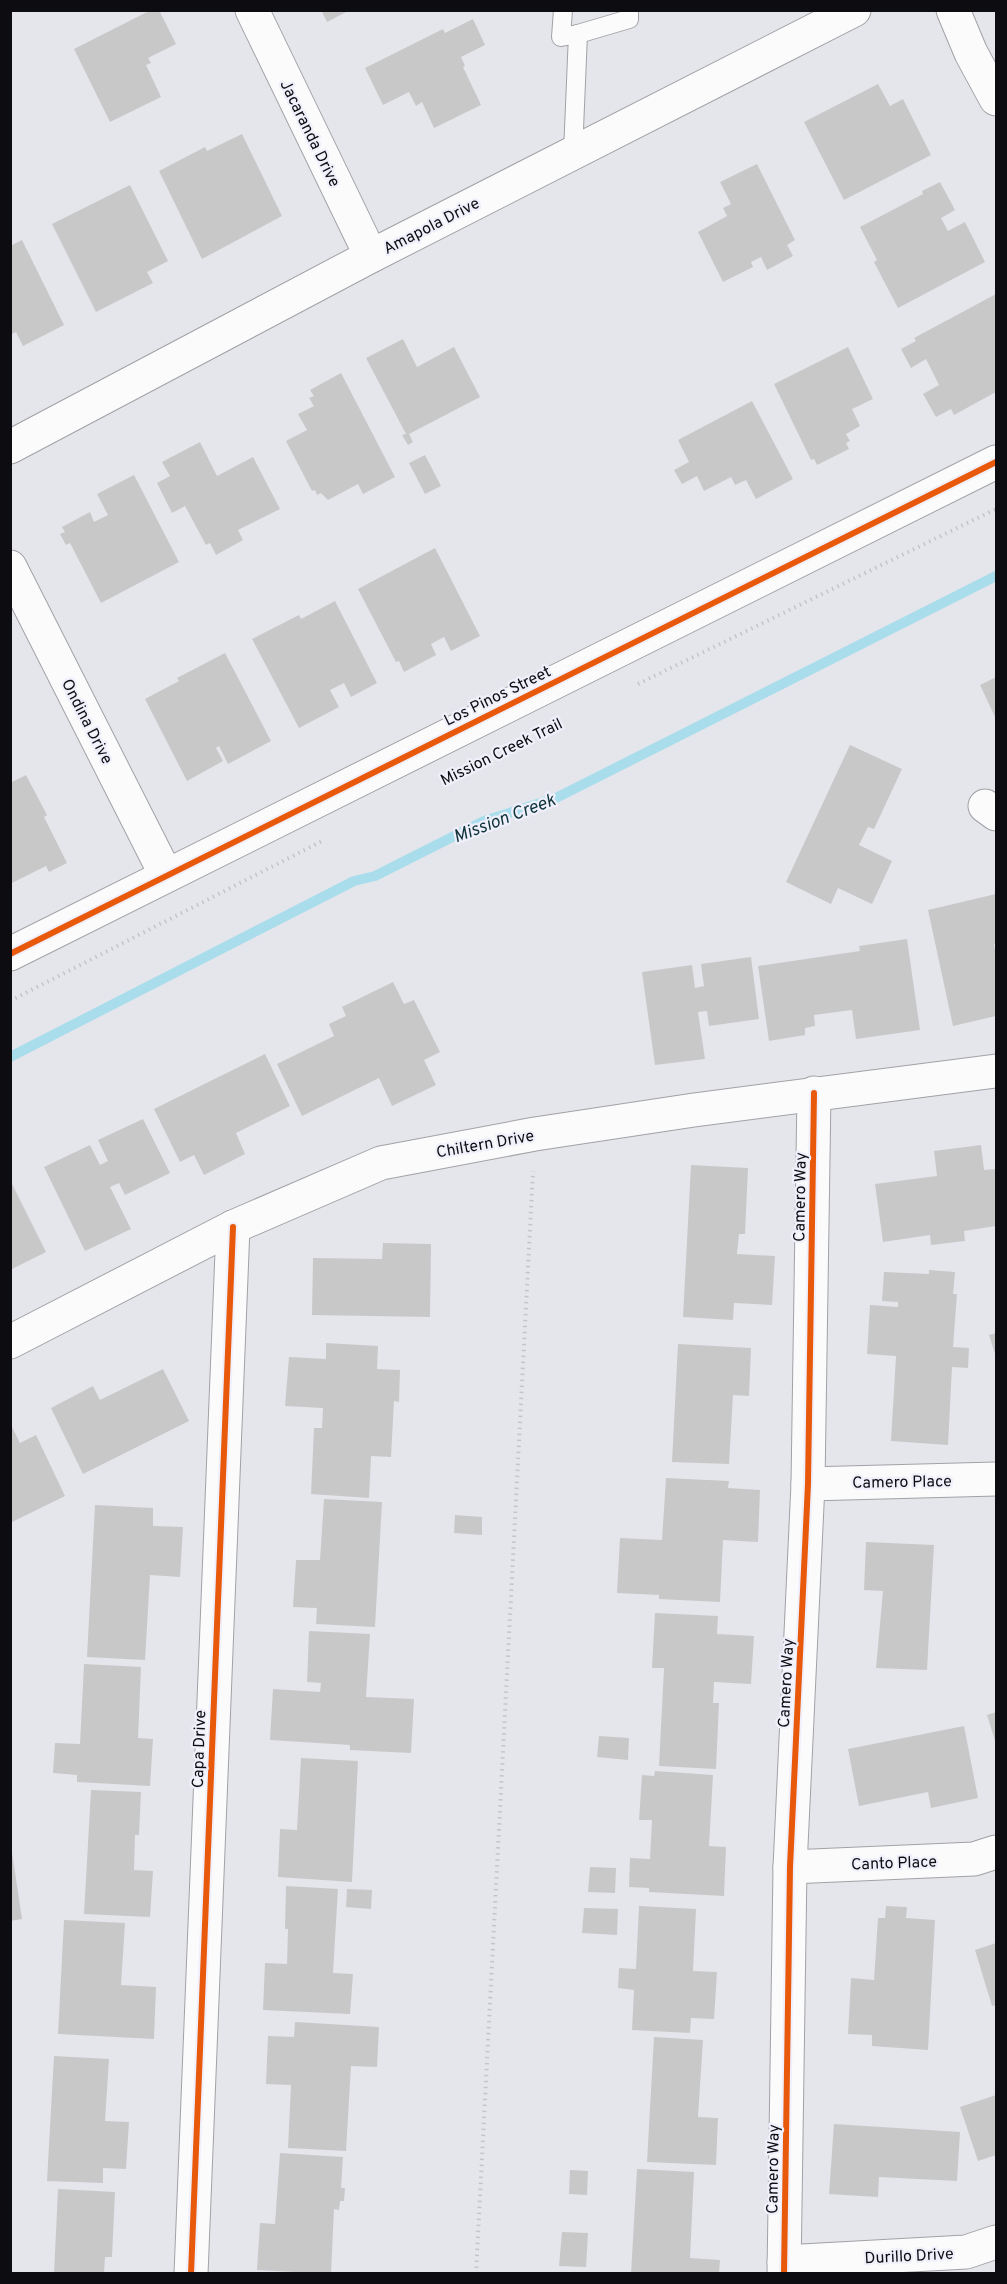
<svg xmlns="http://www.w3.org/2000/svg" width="1007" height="2284" viewBox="0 0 1007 2284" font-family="Overpass,sans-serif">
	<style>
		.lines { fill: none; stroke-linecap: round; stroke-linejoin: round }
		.stream { stroke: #aaddeb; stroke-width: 10 }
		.building { fill: #c9c8c9 }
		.service-casing { stroke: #a1a2a6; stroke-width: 20 }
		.minor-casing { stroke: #a1a2a6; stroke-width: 35 }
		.path { stroke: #c5c5c8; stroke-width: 4; stroke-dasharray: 1.5 4.5; stroke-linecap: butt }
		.service { stroke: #fbfbfc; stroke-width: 18 }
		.minor { stroke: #fbfbfc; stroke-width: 33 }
		.cycleway-casing { stroke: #f0f0fc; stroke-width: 10 }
		.cycleway { stroke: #e8590c; stroke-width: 6 }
		.labels { text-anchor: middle; stroke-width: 4.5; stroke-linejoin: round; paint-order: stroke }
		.street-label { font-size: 16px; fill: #0d0d11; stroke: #f0f0fc }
		.water-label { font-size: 18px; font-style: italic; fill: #10343b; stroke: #f0f0fc }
	</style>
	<rect width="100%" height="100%" fill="#e5e6ec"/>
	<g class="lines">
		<polyline class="stream" points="10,1057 354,881 375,876 484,821 556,798 996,576"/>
	</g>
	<g class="building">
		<polygon points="151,10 159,10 176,44 148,58 151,63 146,65 161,97 110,122 74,49"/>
		<polygon points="321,10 350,10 327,22"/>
		<polygon points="473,19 485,45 461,57 465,66 463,67 481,105 434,128 422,102 416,106 409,92 383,105 365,68 443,29 445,33"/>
		<polygon points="878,84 890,106 903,99 931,155 844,200 804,122"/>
		<polygon points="242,134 282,216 202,259 159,171 205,147 207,151"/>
		<polygon points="757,164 795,240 787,245 793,256 767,270 761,257 751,262 753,267 723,282 698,232 727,216 723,208 731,204 720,182"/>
		<polygon points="940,182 955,210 941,218 948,231 965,222 985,262 898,308 874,262 877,260 860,227 923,194 922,191"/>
		<polygon points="130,185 168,261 147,272 153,283 96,312 52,224"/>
		<polygon points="22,240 64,325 23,346 16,332 10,335 10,246"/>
		<polygon points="996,294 996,392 954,415 951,409 936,417 923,394 939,385 926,359 911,368 901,349 916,341 914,338"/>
		<polygon points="403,339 417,367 454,347 480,397 409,434 413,442 408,445 402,435 406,434 366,358"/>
		<polygon points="848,347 873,399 852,409 860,426 846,434 850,441 846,443 849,449 817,465 814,459 811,460 774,384"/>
		<polygon points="341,373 395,477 363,494 358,484 328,500 321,493 317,495 315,490 312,491 286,441 307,430 298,414 314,406 309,398 314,396 310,390"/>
		<polygon points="752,401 793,479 756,499 746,480 735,485 731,477 704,491 697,476 682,484 674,470 689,462 678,440"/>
		<polygon points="200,442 217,476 253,457 280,509 238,530 243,540 216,555 210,543 206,545 185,506 172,513 157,483 170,476 162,462"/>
		<polygon points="425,455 441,486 425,494 409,463"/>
		<polygon points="134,475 179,562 101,603 70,543 66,545 60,534 65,532 62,527 90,512 94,522 108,515 97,494"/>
		<polygon points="435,548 480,636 451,651 444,637 431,644 436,655 404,672 399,661 396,662 358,589"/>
		<polygon points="335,601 377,683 351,697 344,683 330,690 339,707 299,728 252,639 299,615 301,619"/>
		<polygon points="225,653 271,741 228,764 219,746 216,748 223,761 187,781 145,699 179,681 177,678"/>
		<polygon points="996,677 996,719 980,685"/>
		<polygon points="850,745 902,769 874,829 868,827 859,845 892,861 872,904 838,888 831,904 786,882"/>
		<polygon points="26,775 47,815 44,817 67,863 49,872 46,866 10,884 10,783"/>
		<polygon points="996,894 996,944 994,944 996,957 996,1016 953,1026 928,910"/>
		<polygon points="907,939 920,1030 856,1039 852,1010 814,1015 815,1026 805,1028 805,1035 769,1041 758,966 860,951 859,946"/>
		<polygon points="751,957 759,1019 709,1026 707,1011 698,1012 705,1059 655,1065 642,972 692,965 695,988 704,986 701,964"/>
		<polygon points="393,982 404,1004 414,1000 440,1052 424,1060 436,1085 392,1106 379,1078 302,1116 277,1064 334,1036 329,1024 346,1016 342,1007"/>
		<polygon points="265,1054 290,1106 236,1133 245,1154 204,1175 194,1155 180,1162 154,1109"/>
		<polygon points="143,1119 170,1173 125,1195 119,1183 110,1187 131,1229 85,1251 44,1167 90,1145 100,1165 108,1161 98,1140"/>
		<polygon points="981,1145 984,1170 996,1169 996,1226 964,1231 965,1241 931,1245 930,1235 883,1242 875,1184 937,1176 934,1151"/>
		<polygon points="691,1165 748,1168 745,1234 739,1234 737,1254 775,1256 772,1305 734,1303 733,1320 683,1317"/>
		<polygon points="10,1180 46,1252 10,1270"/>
		<polygon points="383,1243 431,1244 430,1317 312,1315 313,1258 382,1259"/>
		<polygon points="929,1270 955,1272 953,1294 957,1294 953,1347 969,1348 968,1368 952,1367 948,1445 891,1441 896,1356 867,1354 870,1305 898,1307 898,1302 882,1301 884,1272 929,1274"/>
		<polygon points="996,1333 996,1357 989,1335"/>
		<polygon points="326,1343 378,1346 377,1369 400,1370 399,1402 394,1401 391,1457 371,1456 369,1498 311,1494 314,1428 322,1428 323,1408 285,1406 289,1357 326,1359"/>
		<polygon points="678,1344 751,1348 749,1396 733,1395 729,1464 672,1462"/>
		<polygon points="163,1369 189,1421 83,1474 51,1408 93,1386 100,1400"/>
		<polygon points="10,1423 20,1443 36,1435 65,1496 10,1523"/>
		<polygon points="666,1478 729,1481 728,1488 760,1490 758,1542 723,1540 720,1602 659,1599 659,1595 617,1593 620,1538 662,1540"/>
		<polygon points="324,1499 382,1502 375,1627 316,1624 317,1608 293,1607 296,1560 320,1560"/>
		<polygon points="95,1505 153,1508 153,1526 183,1527 180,1577 150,1575 145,1660 87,1657"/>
		<polygon points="455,1515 482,1517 482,1535 454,1533"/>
		<polygon points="866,1542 934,1545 927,1670 876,1668 883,1591 864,1590"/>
		<polygon points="655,1613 718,1616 717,1634 754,1636 751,1684 714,1682 713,1703 719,1703 716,1769 659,1766 664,1668 652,1668"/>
		<polygon points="309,1631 370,1634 366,1697 414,1699 411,1753 350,1750 350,1745 270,1740 273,1689 320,1692 321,1683 307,1682"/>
		<polygon points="84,1664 141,1667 138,1738 153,1739 150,1786 77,1782 77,1775 53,1773 55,1743 80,1744"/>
		<polygon points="996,1712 996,1744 987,1715"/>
		<polygon points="964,1726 978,1798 931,1808 928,1792 859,1806 848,1749"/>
		<polygon points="599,1736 629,1738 628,1760 597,1757"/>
		<polygon points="301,1758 358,1761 352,1882 278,1877 280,1829 297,1830"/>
		<polygon points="655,1771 713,1775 709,1846 726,1847 724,1896 649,1892 649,1888 629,1887 630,1858 650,1859 652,1820 639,1820 642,1775 654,1776"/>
		<polygon points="91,1790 141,1792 139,1835 135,1835 134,1870 153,1871 150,1917 84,1914"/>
		<polygon points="10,1839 22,1919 10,1921"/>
		<polygon points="590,1867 616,1868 615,1893 588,1892"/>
		<polygon points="286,1886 338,1889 333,1973 353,1974 350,2014 263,2010 265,1963 287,1964 288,1929 285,1929"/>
		<polygon points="347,1889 372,1890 371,1909 346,1907"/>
		<polygon points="639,1906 696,1909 693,1971 717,1972 714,2019 691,2018 690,2033 632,2030 634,1990 618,1988 619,1968 636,1969"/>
		<polygon points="886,1906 907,1907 906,1918 935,1920 928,2050 872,2046 872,2035 848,2034 851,1978 874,1980 878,1918 885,1918"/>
		<polygon points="584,1908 618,1909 617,1935 582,1933"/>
		<polygon points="64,1920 125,1923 121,1985 156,1987 154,2039 58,2034"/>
		<polygon points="996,1943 996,2005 992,2006 975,1950"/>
		<polygon points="295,2022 379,2027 377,2067 351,2066 346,2151 288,2148 291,2085 266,2084 268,2036 294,2037"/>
		<polygon points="654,2037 703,2040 698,2117 718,2118 716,2165 647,2162"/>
		<polygon points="54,2056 109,2059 105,2121 129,2122 126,2169 103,2168 103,2183 47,2181"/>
		<polygon points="996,2095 996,2155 978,2161 960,2107"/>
		<polygon points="834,2124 960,2132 957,2181 879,2177 878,2197 829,2194"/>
		<polygon points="280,2153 343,2157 341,2188 345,2188 344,2201 340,2201 339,2210 334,2209 331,2274 257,2270 260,2223 275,2224"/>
		<polygon points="637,2169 694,2172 690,2258 720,2260 719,2274 631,2274"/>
		<polygon points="570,2170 588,2171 587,2195 569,2194"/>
		<polygon points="58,2189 115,2192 112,2257 105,2257 104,2274 54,2274"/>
		<polygon points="562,2232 588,2233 586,2267 559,2266"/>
	</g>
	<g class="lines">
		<defs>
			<g id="service">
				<polyline points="563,10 561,37 578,34 629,19 629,10"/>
				<polyline points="573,153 578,34"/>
			</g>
			<g id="minor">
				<polyline points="252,10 371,256"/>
				<polyline points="953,10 971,53 996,99"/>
				<polyline points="10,447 371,256 854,10"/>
				<polyline points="10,567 166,875"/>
				<polyline points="985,806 996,814"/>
				<polyline points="10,954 996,462"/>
				<polyline points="10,1342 233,1227 381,1163 535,1134 694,1110 996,1071"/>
				<polyline points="808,1484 996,1479"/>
				<polyline points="790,1867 974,1859 996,1852"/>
				<polyline points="784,2262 966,2252 996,2242"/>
				<polyline points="191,2274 233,1227"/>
				<polyline points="784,2274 790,1867 808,1484 814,1093"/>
			</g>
		</defs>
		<use href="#service" class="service-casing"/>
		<use href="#minor" class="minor-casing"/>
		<g class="path">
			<polyline points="638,684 996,509"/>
			<polyline points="10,1001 322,841"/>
			<polyline points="476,2274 533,1171"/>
		</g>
		<use href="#service" class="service"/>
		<use href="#minor" class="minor"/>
		<defs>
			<g id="cycleway">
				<polyline points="10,954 996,462"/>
				<polyline points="191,2274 233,1227"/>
				<polyline points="784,2274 790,1867 808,1484 814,1093"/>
			</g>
		</defs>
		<use href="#cycleway" class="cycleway-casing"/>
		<use href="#cycleway" class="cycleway"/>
	</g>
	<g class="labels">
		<g class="street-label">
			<text transform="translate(311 133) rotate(64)" y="6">Jacaranda Drive</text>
			<text transform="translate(431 225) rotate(-27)" y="6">Amapola Drive</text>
			<text transform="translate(497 695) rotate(-26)" y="6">Los Pinos Street</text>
			<text transform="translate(88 721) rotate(63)" y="6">Ondina Drive</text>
			<text transform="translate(501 751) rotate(-26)" y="6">Mission Creek Trail</text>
			<text transform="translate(485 1143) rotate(-10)" y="6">Chiltern Drive</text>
			<text transform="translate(799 1197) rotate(-89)" y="6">Camero Way</text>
			<text transform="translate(902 1481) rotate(-1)" y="6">Camero Place</text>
			<text transform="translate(785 1683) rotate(-87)" y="6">Camero Way</text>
			<text transform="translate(198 1749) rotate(-88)" y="6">Capa Drive</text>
			<text transform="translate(894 1862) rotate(-2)" y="6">Canto Place</text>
			<text transform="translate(772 2169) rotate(-89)" y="6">Camero Way</text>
			<text transform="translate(909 2255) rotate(-3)" y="6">Durillo Drive</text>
		</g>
		<g class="water-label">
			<text transform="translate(504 818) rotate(-21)" y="6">Mission Creek</text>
		</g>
	</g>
	<rect width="1007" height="2284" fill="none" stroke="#0d0d11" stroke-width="24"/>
</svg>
